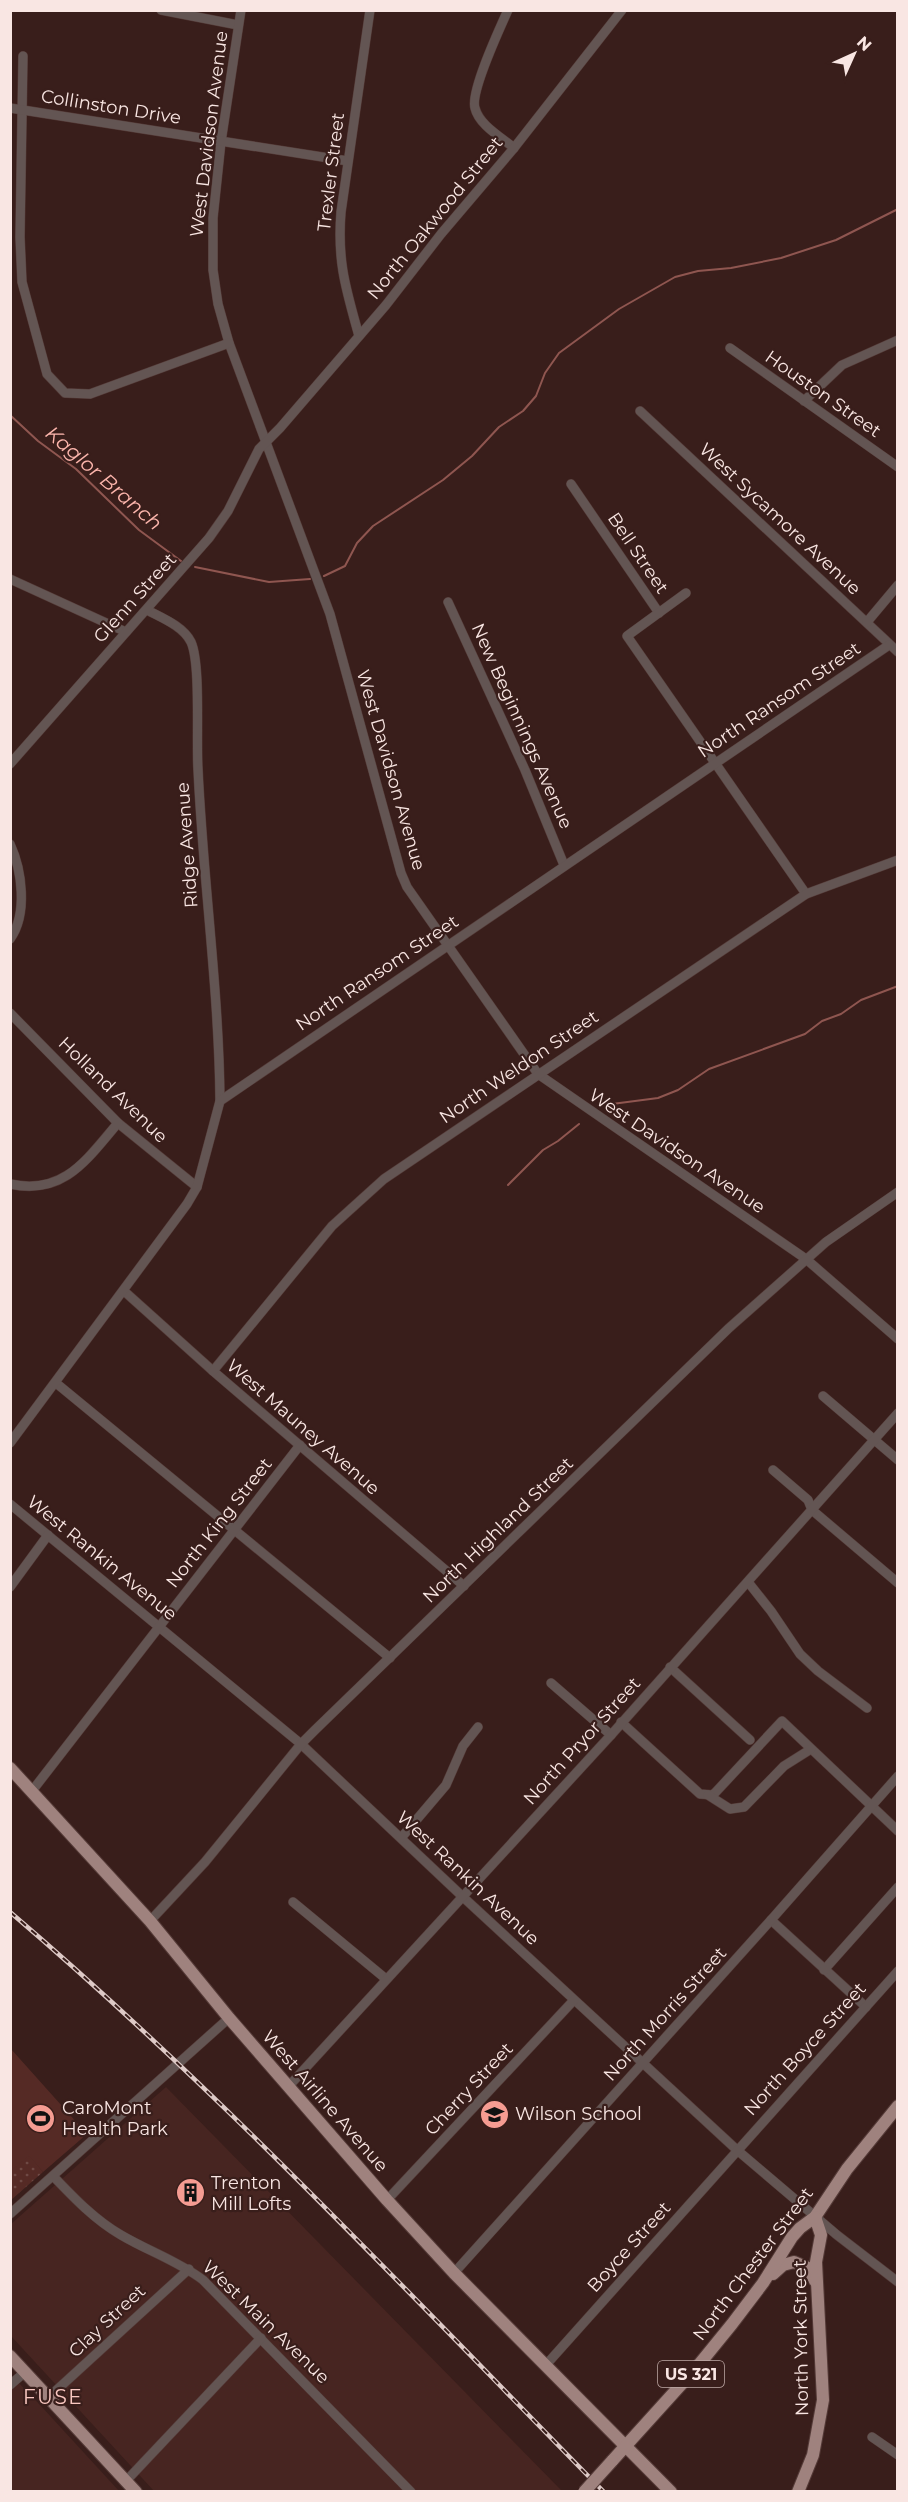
<svg xmlns="http://www.w3.org/2000/svg" width="908" height="2502" viewBox="0 0 908 2502" font-family="Montserrat,sans-serif">
	<style>
		.built { fill: #472521 }
		.grass { fill: url(#grass-dots) }
		.garden { fill: #552a25 }
		.lines { fill: none; stroke-linecap: round; stroke-linejoin: round }
		.stream { stroke: #8f5650; stroke-width: 2 }
		.minor-casing { stroke: #543a37; stroke-width: 10 }
		.major-casing { stroke: #543a37; stroke-width: 14 }
		.minor { stroke: #635553; stroke-width: 9 }
		.major { stroke: #9f827e; stroke-width: 12 }
		.rail-casing { stroke: #ddc9c6; stroke-width: 4.5 }
		.rail { stroke: #391e1b; stroke-width: 2; stroke-dasharray: 7; stroke-linecap: butt }
		.major-bridge-casing { stroke: #543a37; stroke-width: 14; stroke-linecap: butt }
		.major-bridge { stroke: #9f827e; stroke-width: 12 }
		.labels { text-anchor: middle; stroke-width: 4.5; stroke-linejoin: round; paint-order: stroke }
		.shield { fill: #391e1b; stroke: #bfaaa7; stroke-width: 1.5 }
		.shield-label { font-size: 16px; font-weight: bold; fill: #f9e6e3 }
		.street-label { font-size: 18px; fill: #f9e6e3; stroke: #391e1b }
		.poi-label { font-size: 18px; fill: #f9e6e3; stroke: #391e1b; text-anchor: start }
		.water-label { font-size: 20px; font-style: italic; fill: #fcb5ac; stroke: #391e1b }
		.neighbourhood-label { font-size: 20px; letter-spacing: 1.5px; fill: #fbc8c1; stroke: #391e1b }
	</style>
	<defs>
		<pattern id="grass-dots" width="8" height="8" patternUnits="userSpaceOnUse" patternTransform="scale(1.5)"><rect width="8" height="8" fill="#552a25"/><path d="M2 2h.1M6 6h.1" fill="none" stroke="#6e4944" stroke-width="1.8" stroke-linecap="round"/></pattern>
	</defs>
	<rect width="100%" height="100%" fill="#391e1b"/>
	<g class="built">
		<polygon points="166,2087 267,2190 562,2491 154,2491 11,2336 11,2224"/>
		<polygon points="10,2374 41,2406 119,2491 11,2491"/>
	</g>
	<polygon class="grass" points="29,2155 43,2172 11,2200 10,2171"/>
	<polygon class="garden" points="11,2049 87,2134 43,2172 29,2156 11,2171"/>
	<g class="lines">
		<g class="stream">
			<polyline points="10,415 38,441 76,469 139,530 181,561"/>
			<polyline points="195,567 269,582 310,579"/>
			<polyline points="324,576 345,566 357,543 373,526 443,480 472,456 499,427 523,411 536,396 545,373 559,353 619,309 675,277 698,271 731,268 781,258 836,240 898,209"/>
			<polyline points="612,1104 658,1098 678,1090 709,1069 805,1034 822,1021 841,1014 861,1000 898,986"/>
			<polyline points="508,1185 543,1150 558,1141 579,1124"/>
		</g>
		<defs>
			<g id="minor">
				<polyline points="161,10 238,25"/>
				<polyline points="241,10 221,142 213,218 213,270 218,304 229,343 330,614 401,873 407,887 538,1074 806,1259 898,1339"/>
				<path d="M508,10C500,28 470,92 475,108C479,125 501,137 514,148"/>
				<polyline points="23,56 20,237 22,282 47,374 65,393 90,394 229,343"/>
				<polyline points="10,108 348,161"/>
				<path d="M359,336C346,289 337,262 341,212L370,10"/>
				<polyline points="730,348 898,467"/>
				<polyline points="804,401 842,365 898,340"/>
				<polyline points="640,411 898,652"/>
				<polyline points="571,484 659,613"/>
				<polyline points="10,579 126,632"/>
				<polyline points="686,593 627,636 806,894"/>
				<polyline points="448,602 525,770 564,865"/>
				<path d="M147,610C162,618 183,626 191,642C201,664 196,740 198,769C203,880 219,990 220,1101"/>
				<polyline points="867,622 898,585"/>
				<polyline points="10,764 209,538 228,511 259,449 280,428 386,305 441,234 514,148 622,10"/>
				<path d="M10,844C22,870 28,914 10,939"/>
				<polyline points="10,1013 118,1123 197,1187"/>
				<path d="M10,1184C64,1196 87,1159 118,1123"/>
				<polyline points="124,1291 213,1371 464,1586"/>
				<polyline points="213,1371 332,1226 384,1179 806,894 898,860"/>
				<polyline points="56,1383 390,1658"/>
				<polyline points="823,1396 898,1460"/>
				<polyline points="10,1443 187,1204 197,1187 220,1101 889,645"/>
				<polyline points="773,1470 808,1500 812,1510 898,1583"/>
				<polyline points="10,1504 301,1744 463,1897 737,2150 837,2235 898,2282"/>
				<polyline points="748,1582 771,1611 800,1654 818,1671 867,1708"/>
				<polyline points="10,1587 48,1535"/>
				<polyline points="670,1667 750,1740"/>
				<polyline points="551,1683 611,1735"/>
				<polyline points="621,1722 700,1794 713,1795 782,1721 898,1831"/>
				<polyline points="32,1791 300,1445"/>
				<polyline points="708,1795 730,1809 744,1807 784,1766 811,1749"/>
				<polyline points="401,1838 446,1785 463,1746 478,1727"/>
				<polyline points="293,1902 386,1979"/>
				<polyline points="771,1920 866,2007"/>
				<polyline points="150,1921 205,1862 301,1744 315,1730 729,1328 826,1242 898,1192"/>
				<polyline points="824,1970 898,1887"/>
				<polyline points="288,2087 611,1735 898,1413"/>
				<path d="M53,2176C74,2198 95,2220 121,2235C148,2251 178,2261 203,2280L411,2492"/>
				<polyline points="387,2200 574,2000"/>
				<polyline points="10,2214 229,2018"/>
				<polyline points="454,2273 771,1920 898,1776"/>
				<polyline points="545,2366 898,1971"/>
				<polyline points="10,2385 25,2372"/>
				<polyline points="49,2397 189,2269"/>
				<polyline points="872,2437 898,2455"/>
				<polyline points="126,2481 261,2338"/>
			</g>
			<g id="major">
				<polyline points="10,1768 150,1921 229,2018 387,2200 454,2273 671,2492"/>
				<polyline points="773,2274 783,2265 794,2262 808,2268 815,2281"/>
				<polyline points="10,2356 136,2492"/>
				<polyline points="612,2461 697,2367 732,2324 763,2283 792,2237 800,2228 815,2217 847,2169 898,2106"/>
				<polyline points="798,2492 813,2455 823,2400 816,2262 821,2235 815,2217"/>
			</g>
		</defs>
		<use href="#minor" class="minor-casing"/>
		<use href="#major" class="major-casing"/>
		<use href="#minor" class="minor"/>
		<use href="#major" class="major"/>
		<defs>
			<path id="rail" d="M10,1912C221,2092 410,2295 604,2492"/>
		</defs>
		<use href="#rail" class="rail-casing"/>
		<use href="#rail" class="rail"/>
		<defs>
			<polyline id="major-bridge" points="584,2492 612,2461"/>
		</defs>
		<use href="#major-bridge" class="major-bridge-casing"/>
		<use href="#major-bridge" class="major-bridge"/>
	</g>
	<defs>
		<symbol id="school-disc" viewBox="-11 -11 22 22"><circle r="9.5" fill="#f59c92" stroke="#391e1b"/><path d="M0-5L7-2L0 1L-7-2ZM-4 1L0 2.5L4 1V4Q0 6-4 4Z" fill="#111"/></symbol>
		<symbol id="stadium-disc" viewBox="-11 -11 22 22"><circle r="9.5" fill="#f59c92" stroke="#391e1b"/><path d="M0-5a6.5 5 0 1 0 0 10a6.5 5 0 1 0 0-10ZM-3.5-1.8h7v3.6h-7Z" fill="#111"/></symbol>
		<symbol id="building-disc" viewBox="-11 -11 22 22"><circle r="9.5" fill="#f59c92" stroke="#391e1b"/><path d="M-4-6H4V6H1V3H-1V6H-4ZM-2.5-4.3h1.7v1.8h-1.7ZM.8-4.3h1.7v1.8H.8ZM-2.5-1h1.7V.8h-1.7ZM.8-1h1.7V.8H.8Z" fill="#111"/></symbol>
	</defs>
	<g fill-rule="evenodd">
		<use href="#school-disc" x="478" y="2098" width="33" height="33"/>
		<use href="#stadium-disc" x="24" y="2102" width="33" height="33"/>
		<use href="#building-disc" x="174" y="2176" width="33" height="33"/>
	</g>
	<g class="labels">
		<rect class="shield" x="658" y="2361" width="66" height="26" rx="4.5"/>
		<g class="shield-label">
			<text x="691" y="2380">US 321</text>
		</g>
		<g class="street-label">
			<text transform="translate(111 107) rotate(9)" y="6">Collinston Drive</text>
			<text transform="translate(209 134) rotate(-83)" y="6">West Davidson Avenue</text>
			<text transform="translate(331 172) rotate(-83)" y="6">Trexler Street</text>
			<text transform="translate(435 218) rotate(-51)" y="6">North Oakwood Street</text>
			<text transform="translate(823 394) rotate(35)" y="6">Houston Street</text>
			<text transform="translate(780 519) rotate(43)" y="6">West Sycamore Avenue</text>
			<text transform="translate(638 553) rotate(56)" y="6">Bell Street</text>
			<text transform="translate(135 598) rotate(-48)" y="6">Glenn Street</text>
			<text transform="translate(779 700) rotate(-34)" y="6">North Ransom Street</text>
			<text transform="translate(522 726) rotate(66)" y="6">New Beginnings Avenue</text>
			<text transform="translate(391 770) rotate(74)" y="6">West Davidson Avenue</text>
			<text transform="translate(187 845) rotate(-94)" y="6">Ridge Avenue</text>
			<text transform="translate(377 973) rotate(-34)" y="6">North Ransom Street</text>
			<text transform="translate(519 1067) rotate(-34)" y="6">North Weldon Street</text>
			<text transform="translate(113 1090) rotate(44)" y="6">Holland Avenue</text>
			<text transform="translate(677 1151) rotate(34)" y="6">West Davidson Avenue</text>
			<text transform="translate(303 1427) rotate(41)" y="6">West Mauney Avenue</text>
			<text transform="translate(219 1523) rotate(-52)" y="6">North King Street</text>
			<text transform="translate(498 1530) rotate(-44)" y="6">North Highland Street</text>
			<text transform="translate(102 1558) rotate(39)" y="6">West Rankin Avenue</text>
			<text transform="translate(582 1741) rotate(-48)" y="6">North Pryor Street</text>
			<text transform="translate(468 1878) rotate(43)" y="6">West Rankin Avenue</text>
			<text transform="translate(665 2014) rotate(-48)" y="6">North Morris Street</text>
			<text transform="translate(805 2049) rotate(-48)" y="6">North Boyce Street</text>
			<text transform="translate(469 2089) rotate(-47)" y="6">Cherry Street</text>
			<text transform="translate(325 2101) rotate(49)" y="6">West Airline Avenue</text>
			<text transform="translate(629 2247) rotate(-48)" y="6">Boyce Street</text>
			<text transform="translate(753 2264) rotate(-53)" y="6">North Chester Street</text>
			<text transform="translate(107 2321) rotate(-43)" y="6">Clay Street</text>
			<text transform="translate(266 2322) rotate(44)" y="6">West Main Avenue</text>
			<text transform="translate(801 2338) rotate(-91)" y="6">North York Street</text>
		</g>
		<g class="poi-label">
			<text x="62" y="2114">CaroMont<tspan x="62" dy="21">Health Park</tspan></text>
			<text x="515" y="2120">Wilson School</text>
			<text x="211" y="2189">Trenton<tspan x="211" dy="21">Mill Lofts</tspan></text>
		</g>
		<g class="water-label">
			<text transform="translate(104 478) rotate(41)" y="7">Kaglor Branch</text>
		</g>
		<g class="neighbourhood-label">
			<text x="53" y="2404">FUSE</text>
		</g>
	</g>
	<rect width="908" height="2502" fill="none" stroke="#f9e6e3" stroke-width="24"/>
	<g transform="translate(854 54) rotate(45)" stroke="#391e1b" stroke-width="4.5" paint-order="stroke">
	<path d="M0-4.5L10 22L0 15L-10 22Z" fill="#f9e6e3"/>
	<text y="-9" font-size="16" font-weight="bold" text-anchor="middle" fill="#f9e6e3">N</text>
	</g>
</svg>
